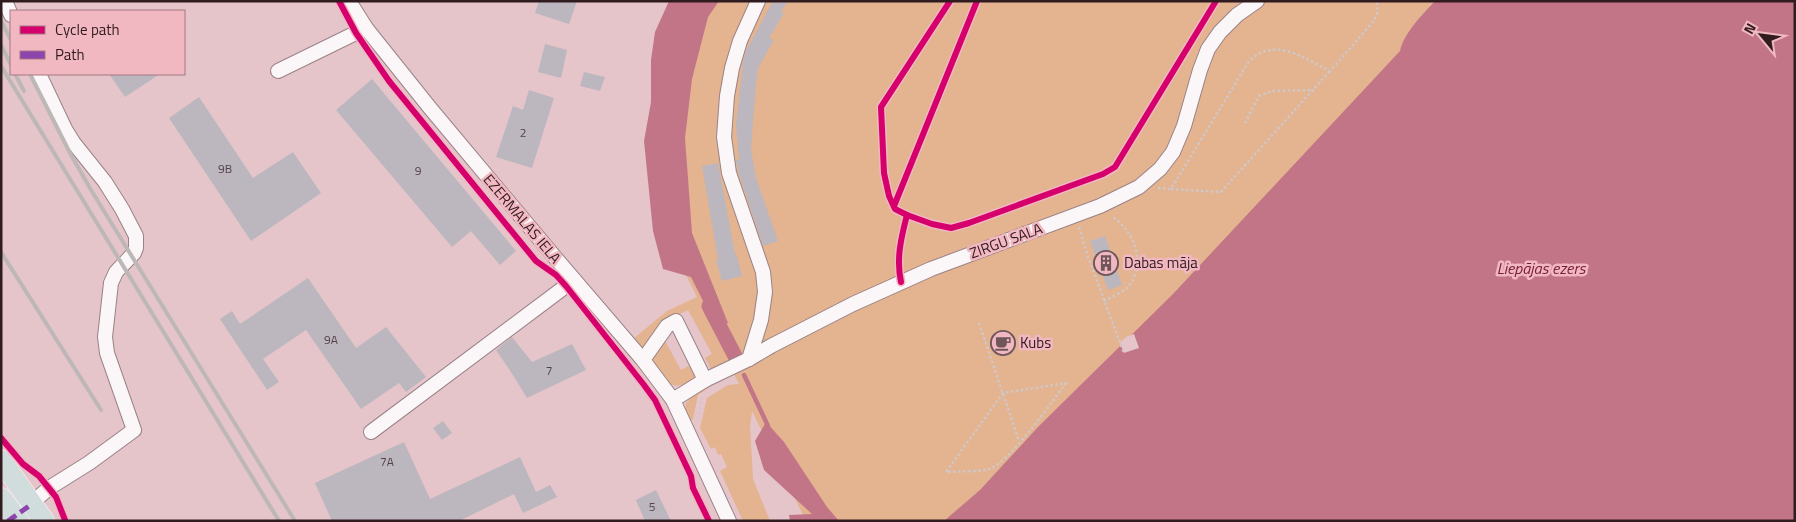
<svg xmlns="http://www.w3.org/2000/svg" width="1796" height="522" viewBox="0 0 1796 522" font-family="'Titillium Web',sans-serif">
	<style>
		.green { fill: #e4b38f }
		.water { fill: #c37588 }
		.pier { fill: #e5c5ca }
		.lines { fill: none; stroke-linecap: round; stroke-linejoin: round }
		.stream { stroke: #c37588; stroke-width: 4.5 }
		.canal { stroke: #c37588; stroke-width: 15 }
		.building { fill: #bcb6be }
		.minor-casing { stroke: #9a8287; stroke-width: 16 }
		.highway-casing { stroke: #f3e5e7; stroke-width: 22 }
		.path { stroke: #d0c7c8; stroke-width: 2.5; stroke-dasharray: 2.5 2.5; stroke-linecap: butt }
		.minor { stroke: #fbf6f7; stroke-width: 14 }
		.highway { stroke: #d0dddc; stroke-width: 20 }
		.rail { stroke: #beb7b7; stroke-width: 4 }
		.quiet { stroke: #8e44ad; stroke-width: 5; stroke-dasharray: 10 5; stroke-linecap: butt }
		.cycleway-casing { stroke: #f2b8c2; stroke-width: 9 }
		.cycleway { stroke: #d6006c; stroke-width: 6 }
		.labels { text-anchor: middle; stroke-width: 5; stroke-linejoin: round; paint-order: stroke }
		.number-label { font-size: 12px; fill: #534247 }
		.street-label { font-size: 15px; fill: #301b1f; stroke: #f2b8c2 }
		.poi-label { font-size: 15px; fill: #301b1f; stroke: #f2b8c2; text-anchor: start }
		.water-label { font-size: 16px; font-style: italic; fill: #771b38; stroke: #f2b8c2 }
	</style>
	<rect width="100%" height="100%" fill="#e5c5ca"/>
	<g class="green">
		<polygon points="697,1 1795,1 1795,521 806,521 752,411 750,426 753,479 770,521 743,521 720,471 727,467 721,454 718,455 715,447 711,449 700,428 707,398 728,385 739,384 728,362 712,371 705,358 712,354 688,310 668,320 644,350 640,348 633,339 667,311 697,297 676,255 672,81"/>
		<path d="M664,339L681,370L690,365L695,374L694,379C669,394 666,381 652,362L651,358Z"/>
		<polygon points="712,384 711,386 698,395 693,419 690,421 685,412 686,403 696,393"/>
	</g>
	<g class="water">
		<polygon points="669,1 719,1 708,17 692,79 685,138 692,233 728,323 722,325 714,323 691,277 663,269 653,231 644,141 651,102 651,60 655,32"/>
		<path d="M1435,1H1795V521H944L980,490L1038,427L1173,294L1400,51C1404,33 1422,15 1435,1Z"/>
		<polygon points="766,422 784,442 827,507 839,521 790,521 789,515 812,514 764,470 755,441"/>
	</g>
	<polygon class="pier" points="1134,334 1139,348 1124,353 1120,343 1126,337"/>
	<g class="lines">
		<polyline class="stream" points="744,375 768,426"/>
		<polyline class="canal" points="709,306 735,356"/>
	</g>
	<g class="building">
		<polygon points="539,1 577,1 569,24 535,13"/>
		<polygon points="773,1 788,1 781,12 784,13 769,38 774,40 758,68 755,94 751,149 756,178 778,241 763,246 738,171 736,160 739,160 736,125 743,62 746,51"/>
		<polygon points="545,44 567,50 561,78 538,72"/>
		<polygon points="584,72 605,77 600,91 580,86"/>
		<polygon points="109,74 160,74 125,97"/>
		<polygon points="372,79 516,251 500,265 471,231 452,247 336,110"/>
		<polygon points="529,90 554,98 532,168 496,157 513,106 523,110"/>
		<polygon points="199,97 253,178 293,152 321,193 251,241 169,118"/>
		<polygon points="718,163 735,254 736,253 742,276 722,281 716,260 718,259 702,166"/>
		<polygon points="1105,236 1122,285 1108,290 1090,241"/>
		<polygon points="308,278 356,348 386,327 426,377 406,392 399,383 361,409 306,330 263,359 279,382 267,390 220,319 232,311 240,324"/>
		<polygon points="1011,333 1016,346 995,354 990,341"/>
		<polygon points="512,337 532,362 572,344 586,370 527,398 511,372 496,350"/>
		<polygon points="443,421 452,433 442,440 433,428"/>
		<polygon points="404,442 430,499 520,457 536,492 550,485 557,497 523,513 514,494 459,521 332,521 315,483"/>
		<polygon points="656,490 671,521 645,521 636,500"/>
	</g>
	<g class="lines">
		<defs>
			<g id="minor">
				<polyline points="5,1 11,15"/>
				<polyline points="349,1 366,28 430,108 553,255 643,360 673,400 729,521"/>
				<polyline points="278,71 366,28"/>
				<polyline points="749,359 761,320 765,292 763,272 729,173 724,137 727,96 732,68 740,41 758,1"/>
				<polyline points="643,360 667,326 676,321 705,380"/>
				<polyline points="673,400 705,380 749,359 771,346 853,304 931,269 1100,206 1139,187 1160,169 1173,152 1184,126 1200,70 1208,49 1220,32 1237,15 1257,1"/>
				<polyline points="371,432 574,280"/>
				<polyline points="25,509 49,488 89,463 134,430 107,353 105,337 111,283 116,272 134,253 136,248 136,236 122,209 105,182 73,142 65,129 39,74"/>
			</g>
			<g id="highway">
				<polyline points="1,460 44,521"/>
				<polyline points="1,498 19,521"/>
			</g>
		</defs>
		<use href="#minor" class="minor-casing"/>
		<use href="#highway" class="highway-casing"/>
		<g class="path">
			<polyline points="1245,123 1259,96 1272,91 1314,90"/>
			<path d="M1158,188L1171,189L1249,61C1276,36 1303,58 1330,71L1373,22L1377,14V1"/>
			<polyline points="1171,189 1221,192 1330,71"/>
			<polyline points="1079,227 1088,257 1124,353"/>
			<path d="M1104,301C1112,297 1121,293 1128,287C1133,282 1136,273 1137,266C1139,243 1128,229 1112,216"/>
			<polyline points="979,323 1019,441"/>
			<path d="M1066,383C1052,402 1009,463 989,469C979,472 957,471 946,472L1003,393Z"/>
			<polyline points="698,419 702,398"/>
			<polyline points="64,521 66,521"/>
		</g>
		<use href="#minor" class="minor"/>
		<use href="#highway" class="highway"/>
		<g class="rail">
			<polyline points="1,21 11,40"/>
			<polyline points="1,45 11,65"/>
			<polyline points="1,66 279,521"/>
			<polyline points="15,74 24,91"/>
			<polyline points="30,74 70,153 91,190 295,521"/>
			<polyline points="1,252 101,410"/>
		</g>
		<polyline class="quiet" points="8,521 32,504"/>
		<defs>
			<g id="cycleway">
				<polyline points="339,1 356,33 389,81 536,261 556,275 566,286 644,385 655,400 691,476 693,488 709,521"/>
				<polyline points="950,1 881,107 884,173 889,196 895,209 907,215 932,224 951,228 969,223 1103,174 1115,167 1216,1"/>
				<polyline points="894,206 977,1"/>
				<path d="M901,282C896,259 901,238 907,215"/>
				<polyline points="1,438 23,464 39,476 56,497 65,520"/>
			</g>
		</defs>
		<use href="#cycleway" class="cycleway-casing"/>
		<use href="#cycleway" class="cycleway"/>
	</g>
	<defs>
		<symbol id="building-ring" viewBox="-11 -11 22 22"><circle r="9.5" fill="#f2b8c2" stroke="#6f565b" stroke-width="1.5"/><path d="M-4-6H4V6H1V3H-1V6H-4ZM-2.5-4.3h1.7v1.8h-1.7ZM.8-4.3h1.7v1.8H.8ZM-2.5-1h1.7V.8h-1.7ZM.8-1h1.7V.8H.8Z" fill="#6f565b"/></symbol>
		<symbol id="cafe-ring" viewBox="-11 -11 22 22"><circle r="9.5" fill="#f2b8c2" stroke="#6f565b" stroke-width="1.5"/><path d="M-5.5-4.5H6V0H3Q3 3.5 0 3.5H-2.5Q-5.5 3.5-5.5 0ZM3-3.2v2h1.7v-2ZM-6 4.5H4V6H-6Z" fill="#6f565b"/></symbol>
	</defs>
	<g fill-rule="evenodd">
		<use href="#building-ring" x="1092" y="249" width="28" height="28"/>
		<use href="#cafe-ring" x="989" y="329" width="28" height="28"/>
	</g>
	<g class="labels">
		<g class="number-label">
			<text x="523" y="137">2</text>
			<text x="225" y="173">9B</text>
			<text x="418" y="175">9</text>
			<text x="331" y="344">9A</text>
			<text x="549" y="375">7</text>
			<text x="387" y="466">7A</text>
			<text x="652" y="511">5</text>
		</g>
		<g class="street-label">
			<text transform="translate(522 219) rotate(50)" y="5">EZERMALAS IELA</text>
			<text transform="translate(1006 241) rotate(-20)" y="5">ZIRGU SALA</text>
		</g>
		<g class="poi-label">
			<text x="1124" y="268">Dabas māja</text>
			<text x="1020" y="348">Kubs</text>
		</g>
		<g class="water-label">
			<text x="1541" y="274">Liepājas ezers</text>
		</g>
	</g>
	<rect width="1796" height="522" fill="none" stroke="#301b1f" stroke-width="5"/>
	<rect x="10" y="10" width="175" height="65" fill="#f2b8c2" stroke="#a47981"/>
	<rect x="20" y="26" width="25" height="8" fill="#d6006c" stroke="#a47981"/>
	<text x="55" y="35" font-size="15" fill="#301b1f">Cycle path</text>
	<rect x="20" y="51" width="25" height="8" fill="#8e44ad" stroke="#a47981"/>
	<text x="55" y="60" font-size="15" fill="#301b1f">Path</text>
	<g transform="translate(1761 35) rotate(299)" stroke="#f2b8c2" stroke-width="4" paint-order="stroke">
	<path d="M0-4L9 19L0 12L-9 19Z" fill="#301b1f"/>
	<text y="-8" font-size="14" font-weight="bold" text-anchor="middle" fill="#301b1f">N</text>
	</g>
</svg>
